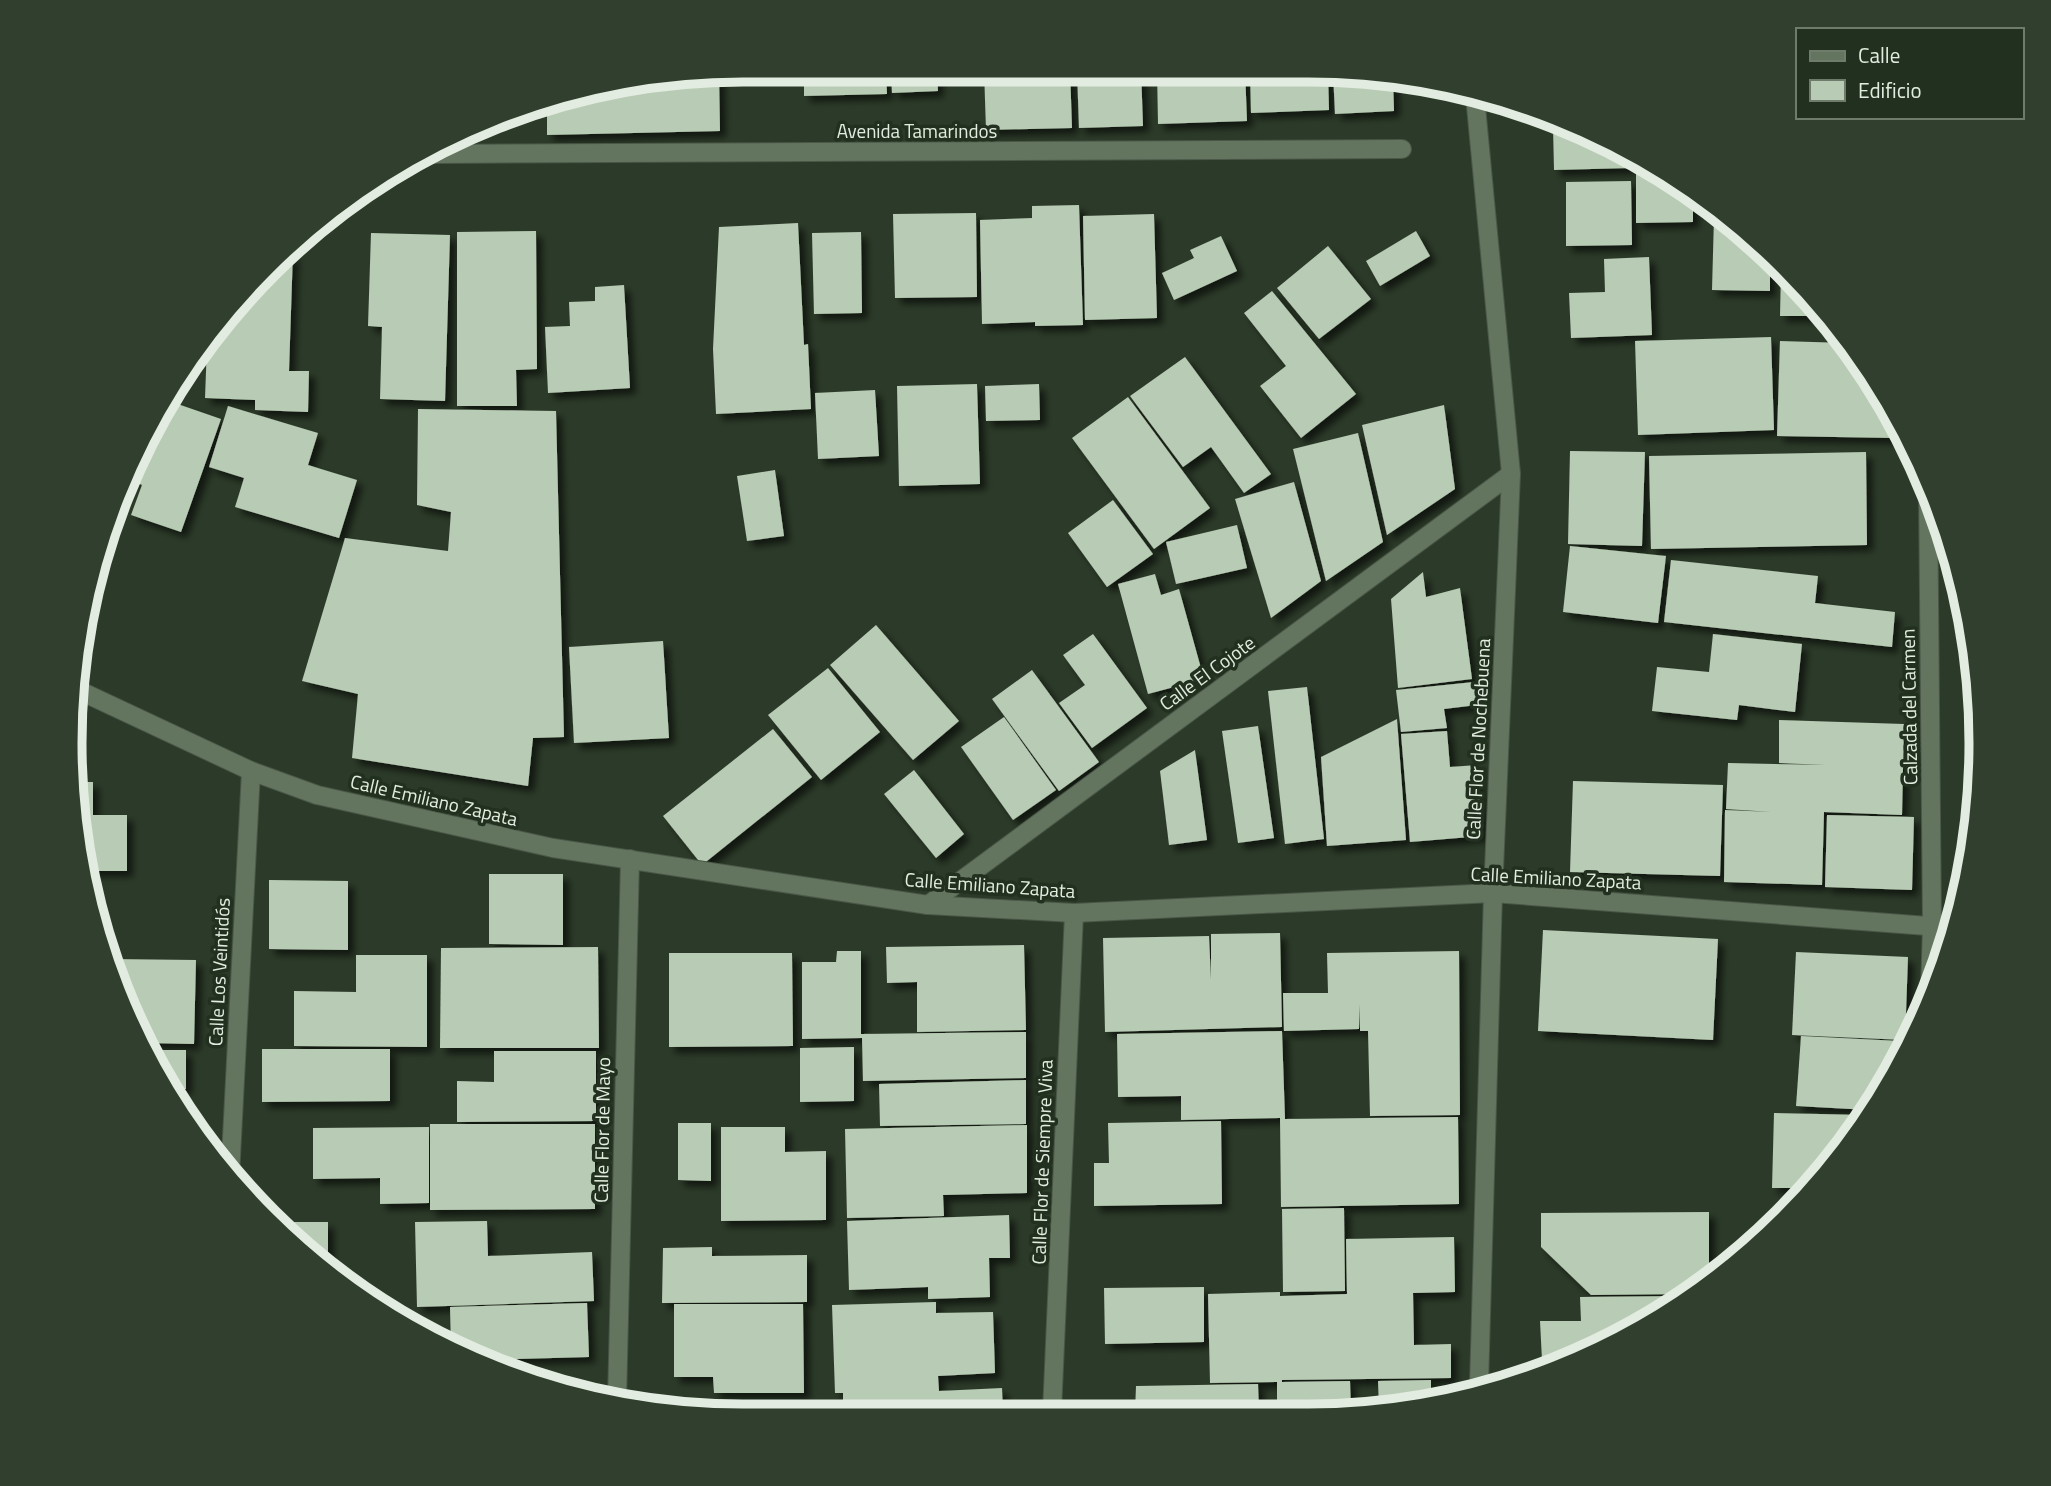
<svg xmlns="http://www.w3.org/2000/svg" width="2051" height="1486" viewBox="0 0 2051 1486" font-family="'Titillium Web',sans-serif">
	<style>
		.building { fill: #b8cbb4; filter: url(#shadow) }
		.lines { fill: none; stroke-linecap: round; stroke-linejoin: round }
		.minor-casing { stroke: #4a5747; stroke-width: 20 }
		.tertiary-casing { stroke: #4a5747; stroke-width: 20 }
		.minor { stroke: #63745f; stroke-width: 18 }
		.tertiary { stroke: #63745f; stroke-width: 18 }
		.labels { text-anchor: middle; stroke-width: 7; stroke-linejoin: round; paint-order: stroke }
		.street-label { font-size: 19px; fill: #e2ece0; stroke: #22311f }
		.rim { fill: none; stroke: #e2ece0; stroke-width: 9 }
	</style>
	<defs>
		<filter id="shadow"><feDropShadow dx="6" dy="6" stdDeviation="3.5" flood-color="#0009"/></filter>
	</defs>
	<rect width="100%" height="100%" fill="#2c3b29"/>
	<g class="building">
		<polygon points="804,70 886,70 887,94 804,96"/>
		<polygon points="891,70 937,70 938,91 892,93"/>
		<polygon points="984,70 1070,70 1072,128 986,130"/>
		<polygon points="1077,70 1141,70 1143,126 1079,128"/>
		<polygon points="1157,70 1245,70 1247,121 1158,124"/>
		<polygon points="1250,70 1328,72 1329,110 1251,113"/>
		<polygon points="1333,72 1393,78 1394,111 1335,114"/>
		<polygon points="719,73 720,131 547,135 547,103 568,93"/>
		<polygon points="1553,126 1630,155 1630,168 1554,170"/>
		<polygon points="1636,157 1645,160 1693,200 1693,222 1636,223"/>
		<polygon points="1631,181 1632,245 1566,246 1566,182"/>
		<polygon points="1079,205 1083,325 1035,326 1035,322 982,324 980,220 1032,218 1032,206"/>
		<polygon points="976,213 977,297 895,298 893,214"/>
		<polygon points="1154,214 1157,318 1085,320 1083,216"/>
		<polygon points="1714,217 1770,263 1770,291 1712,290"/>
		<polygon points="798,223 804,345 808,344 811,409 716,414 713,349 719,227"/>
		<polygon points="536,231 537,369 516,370 517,406 457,406 457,232"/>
		<polygon points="1416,231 1430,256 1380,286 1366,261"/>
		<polygon points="861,232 862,313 814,314 812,233"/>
		<polygon points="371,233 450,235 445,401 380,399 382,327 368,326"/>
		<polygon points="1221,236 1237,271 1174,300 1162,273 1194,258 1190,250"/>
		<polygon points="1328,246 1371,299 1319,339 1277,288"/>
		<polygon points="293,251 289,371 309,371 308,412 255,410 255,400 205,398 207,345 237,300"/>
		<polygon points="1649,257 1652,335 1571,338 1569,293 1605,292 1604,259"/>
		<polygon points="1781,272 1814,300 1826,316 1780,316"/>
		<polygon points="624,285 630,388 548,393 545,327 570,326 569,302 595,301 595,287"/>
		<polygon points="1272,291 1356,394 1301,438 1260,386 1286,366 1244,313"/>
		<polygon points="1771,337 1774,430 1638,435 1635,341"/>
		<polygon points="1780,341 1846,343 1891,407 1895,415 1894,438 1777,436"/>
		<polygon points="1185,357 1271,474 1244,493 1211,447 1183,467 1130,396"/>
		<polygon points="977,384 980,484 899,486 897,386"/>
		<polygon points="1039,384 1040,420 986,421 985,386"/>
		<polygon points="875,390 879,456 818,459 815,393"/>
		<polygon points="1128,397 1210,508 1154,549 1072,438"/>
		<polygon points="169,401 221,419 181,532 131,515 142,485 135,482 155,421"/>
		<polygon points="1444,405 1455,489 1387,535 1362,425"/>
		<polygon points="228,406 318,433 308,465 357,480 339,538 235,507 244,478 209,467"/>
		<polygon points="418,409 556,411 564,737 533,738 528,786 352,758 358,694 302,681 345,538 448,551 451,512 417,505"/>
		<polygon points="1358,433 1383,542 1326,581 1293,449"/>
		<polygon points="1570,451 1645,452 1642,546 1568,544"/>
		<polygon points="1866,452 1867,545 1651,549 1649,456"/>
		<polygon points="775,470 784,536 747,541 737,476"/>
		<polygon points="1294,482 1321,581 1271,618 1235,499"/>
		<polygon points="1113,500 1153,554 1107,587 1068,533"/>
		<polygon points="1237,525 1247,568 1176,584 1166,542"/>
		<polygon points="1570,546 1666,556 1658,623 1563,612"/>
		<polygon points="1671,560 1818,576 1815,603 1895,612 1892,647 1664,622"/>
		<polygon points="1423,572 1426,597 1460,588 1472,679 1398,688 1391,599"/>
		<polygon points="1155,574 1161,595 1179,589 1204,679 1148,694 1118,584"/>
		<polygon points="876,625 959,721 913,760 830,665"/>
		<polygon points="1093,634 1147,708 1092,748 1059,703 1085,685 1063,655"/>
		<polygon points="1713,634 1802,644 1795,712 1739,705 1737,720 1652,711 1657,667 1709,672"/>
		<polygon points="663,641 669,738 574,743 569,647"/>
		<polygon points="828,668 880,732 821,780 768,715"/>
		<polygon points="1032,670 1099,762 1059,791 992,699"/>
		<polygon points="1474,682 1477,705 1444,709 1447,728 1401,732 1396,690"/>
		<polygon points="1307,687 1324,839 1285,844 1268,691"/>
		<polygon points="1004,717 1056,790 1013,820 961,747"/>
		<polygon points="1397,719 1406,840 1327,846 1321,757"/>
		<polygon points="1779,720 1904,724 1902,815 1824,812 1822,885 1724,882 1725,810 1772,812 1726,809 1728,763 1826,765 1779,763"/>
		<polygon points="1258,726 1274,838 1238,843 1222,731"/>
		<polygon points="773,729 812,777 702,865 663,816"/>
		<polygon points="1447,731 1450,767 1477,765 1482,836 1410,842 1401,734"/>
		<polygon points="1195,750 1207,840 1169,845 1160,771"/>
		<polygon points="914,770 964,834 936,858 884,794"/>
		<polygon points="1573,781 1723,785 1720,876 1570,872"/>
		<polygon points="76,782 93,782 93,815 127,815 127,871 86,871 76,830"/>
		<polygon points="1827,815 1914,817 1912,890 1825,887"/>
		<polygon points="489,874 563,874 563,945 489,944"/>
		<polygon points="269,880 348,881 348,950 269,949"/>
		<polygon points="1543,930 1718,939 1713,1040 1538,1031"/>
		<polygon points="1280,933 1282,1027 1105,1032 1103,938 1209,936 1211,980 1211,934"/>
		<polygon points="1024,945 1026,1030 917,1032 917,982 887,983 886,947"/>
		<polygon points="598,947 599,1048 440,1048 441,948"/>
		<polygon points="837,951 861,951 861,1034 1026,1032 1026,1078 863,1081 862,1038 802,1039 802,962 836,962"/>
		<polygon points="1459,951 1460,1115 1370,1116 1368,1031 1360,1031 1360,1004 1359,1029 1284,1031 1283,993 1328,993 1327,953"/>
		<polygon points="1796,952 1908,957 1905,1040 1792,1035"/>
		<polygon points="669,953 792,953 793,1046 669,1047"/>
		<polygon points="356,955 427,955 427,1047 294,1046 294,991 356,992"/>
		<polygon points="110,959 196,960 194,1044 147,1043 121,1001"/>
		<polygon points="1282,1031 1285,1119 1458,1117 1459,1204 1281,1207 1280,1118 1181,1120 1181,1096 1118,1097 1117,1034"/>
		<polygon points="1801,1036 1900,1041 1899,1061 1869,1110 1796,1106"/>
		<polygon points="854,1047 854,1101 800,1102 800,1048"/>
		<polygon points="262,1049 390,1049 390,1101 262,1102"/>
		<polygon points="152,1050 186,1050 186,1089 176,1089"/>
		<polygon points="494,1051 596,1051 596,1121 457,1122 457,1081 494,1082"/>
		<polygon points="1026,1080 1026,1124 880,1126 879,1084"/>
		<polygon points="1774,1113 1865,1115 1842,1153 1796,1202 1796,1188 1772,1188"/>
		<polygon points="1221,1121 1222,1204 1094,1206 1094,1163 1109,1163 1108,1123"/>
		<polygon points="678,1123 711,1123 711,1181 678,1180"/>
		<polygon points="430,1124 595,1124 595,1209 430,1210"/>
		<polygon points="1027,1125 1027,1193 943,1195 944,1216 847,1218 845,1129"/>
		<polygon points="429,1127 429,1203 380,1204 380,1178 313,1179 313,1128"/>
		<polygon points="721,1127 785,1127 785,1152 826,1151 826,1220 721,1221"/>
		<polygon points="1778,1205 1792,1206 1777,1222"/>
		<polygon points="1344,1208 1345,1291 1283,1292 1282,1209"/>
		<polygon points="1709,1212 1709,1277 1685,1294 1591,1295 1541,1247 1541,1213"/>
		<polygon points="1009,1215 1010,1258 989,1258 990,1297 928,1299 928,1287 849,1290 847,1221"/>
		<polygon points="487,1221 488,1256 592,1252 594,1301 417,1307 415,1222"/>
		<polygon points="277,1222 328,1222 328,1272 277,1224"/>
		<polygon points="1454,1237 1455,1292 1413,1293 1414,1345 1451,1344 1451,1378 1282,1380 1282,1382 1350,1381 1351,1410 1277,1411 1277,1382 1210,1383 1208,1294 1280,1292 1280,1296 1347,1294 1346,1239"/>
		<polygon points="712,1247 712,1256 807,1255 807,1302 662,1303 663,1248"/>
		<polygon points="1204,1287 1204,1342 1105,1344 1104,1288"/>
		<polygon points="1681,1296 1605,1347 1564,1359 1542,1360 1540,1321 1581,1321 1580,1297"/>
		<polygon points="936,1302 936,1313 993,1312 995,1373 938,1376 939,1391 1002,1388 1003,1413 843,1414 843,1393 835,1393 832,1305"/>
		<polygon points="587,1303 589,1357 481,1360 451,1349 450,1307"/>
		<polygon points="674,1304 803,1304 804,1393 714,1393 713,1377 674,1377"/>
		<polygon points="1431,1380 1431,1400 1396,1410 1379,1410 1378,1381"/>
		<polygon points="1258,1384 1259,1411 1135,1412 1136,1386"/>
	</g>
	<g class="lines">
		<defs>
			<g id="minor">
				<polyline points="433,154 1402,149"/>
				<polyline points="1928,488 1932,925 1930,992"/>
				<polyline points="928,905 1511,474"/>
				<polyline points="230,1176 251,771"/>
				<polyline points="1479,1385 1493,893"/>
				<polyline points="617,1401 630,859"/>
				<polyline points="1052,1412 1074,913"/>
			</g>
			<g id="tertiary">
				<polyline points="1475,96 1511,474 1493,893"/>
				<polyline points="76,689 251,771 317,795 553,848 928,905 1074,913 1493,893 1954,928"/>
			</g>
		</defs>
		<use href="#minor" class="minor-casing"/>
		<use href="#tertiary" class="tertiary-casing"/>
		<use href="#minor" class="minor"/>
		<use href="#tertiary" class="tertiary"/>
	</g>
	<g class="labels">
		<g class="street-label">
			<text x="917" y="138">Avenida Tamarindos</text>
			<text transform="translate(1207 673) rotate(-36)" y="7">Calle El Cojote</text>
			<text transform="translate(1909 707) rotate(-91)" y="7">Calzada del Carmen</text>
			<text transform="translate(1478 739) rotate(-87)" y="7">Calle Flor de Nochebuena</text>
			<text transform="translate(434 800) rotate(13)" y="7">Calle Emiliano Zapata</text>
			<text transform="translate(1556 878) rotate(3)" y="7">Calle Emiliano Zapata</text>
			<text transform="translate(990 885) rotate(4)" y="7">Calle Emiliano Zapata</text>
			<text transform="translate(219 972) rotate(-87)" y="7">Calle Los Veintidós</text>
			<text transform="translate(602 1130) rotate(-89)" y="7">Calle Flor de Mayo</text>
			<text transform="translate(1042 1162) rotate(-88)" y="7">Calle Flor de Siempre Viva</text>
		</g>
	</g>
	<path d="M0 0H2051V1486H0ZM743 82H1308A661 661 0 0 1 1969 743V743A661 661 0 0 1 1308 1404H743A661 661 0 0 1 82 743V743A661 661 0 0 1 743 82Z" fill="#31402e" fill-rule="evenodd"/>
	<path class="rim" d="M743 82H1308A661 661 0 0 1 1969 743V743A661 661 0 0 1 1308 1404H743A661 661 0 0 1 82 743V743A661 661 0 0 1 743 82Z"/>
	<rect x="1796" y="28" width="228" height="91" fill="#22311f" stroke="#6f7c6c" stroke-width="2"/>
	<rect x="1810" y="51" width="35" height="10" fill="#63745f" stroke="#6f7c6c" stroke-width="2"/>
	<text x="1858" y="63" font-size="21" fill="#e2ece0">Calle</text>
	<rect x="1810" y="80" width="35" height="21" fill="#b8cbb4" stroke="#6f7c6c" stroke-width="2"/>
	<text x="1858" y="98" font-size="21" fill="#e2ece0">Edificio</text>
</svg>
